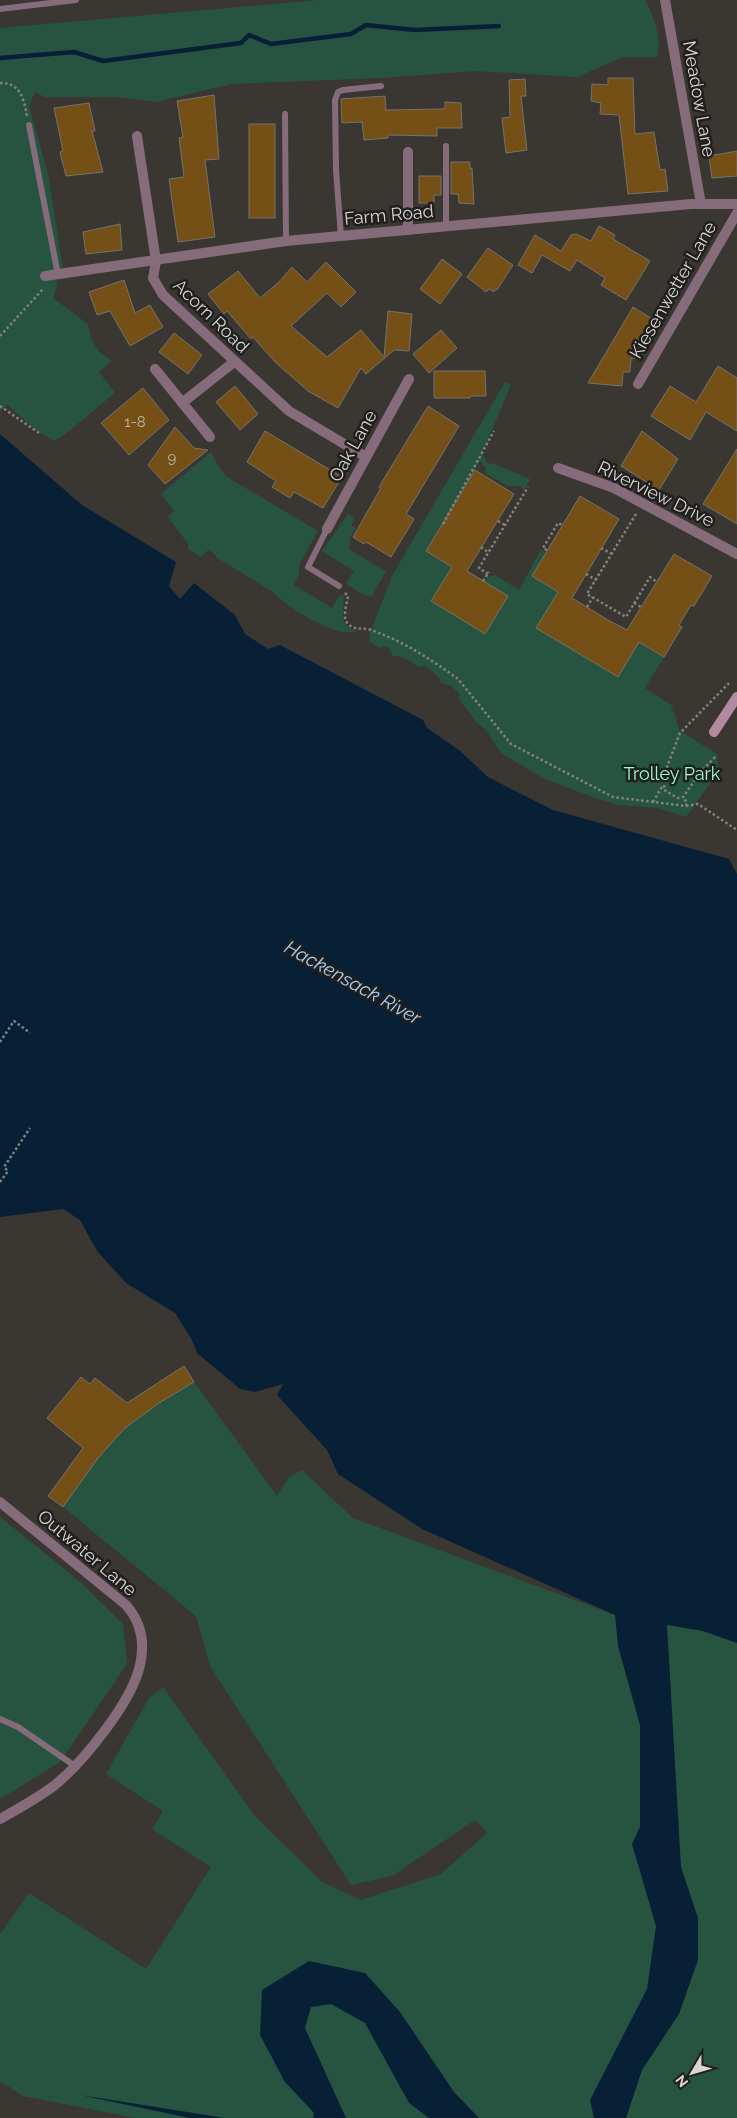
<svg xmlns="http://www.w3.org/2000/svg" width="737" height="2118" viewBox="0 0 737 2118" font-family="Raleway,sans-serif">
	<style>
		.green { fill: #275441 }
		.water { fill: #072036 }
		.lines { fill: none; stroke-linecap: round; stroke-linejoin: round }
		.stream { stroke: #072036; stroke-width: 4.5 }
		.building { fill: #745016; stroke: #75726d }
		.path { stroke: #83817e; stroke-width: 2.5; stroke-dasharray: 2.5 2.5; stroke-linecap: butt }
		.lane { stroke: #866c7a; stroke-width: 6 }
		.street { stroke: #866c7a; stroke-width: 10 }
		.secondary { stroke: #b2899f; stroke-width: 10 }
		.labels { text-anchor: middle; stroke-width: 5; stroke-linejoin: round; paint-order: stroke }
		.number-label { font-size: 15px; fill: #bfb4a4 }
		.street-label { font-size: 18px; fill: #d8d6d4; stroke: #201f1d }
		.park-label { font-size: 18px; fill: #95fcd0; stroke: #201f1d }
		.water-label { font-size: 19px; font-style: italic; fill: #a6cff6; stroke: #201f1d }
	</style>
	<rect width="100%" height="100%" fill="#3a3733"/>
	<g class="green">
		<path d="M319,0H645C654,16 662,39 657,57H623L577,77L475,71L382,78L232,84L156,102L118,97H45L35,92L29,106L48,174L63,269L54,270L57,285L53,298L88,324C91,342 96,352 112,361L99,372L115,393L64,435L54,441L37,431L8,405L0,411V28Z"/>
		<polygon points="505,382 511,385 482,453 488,464 492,463 530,479 524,490 521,486 507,486 485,473 486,468 480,461 426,551 452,567 431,601 508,596 485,582 488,577 495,575 519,590 541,550 546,552 532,576 558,592 536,628 617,677 639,642 664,657 645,688 673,706 671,710 674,712 679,730 717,754 718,772 686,817 657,808 619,805 595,798 543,778 501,753 486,730 477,723 459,699 460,694 450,685 441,683 439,677 425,666 419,667 403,657 393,656 389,648 385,646 379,648 369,641 370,633 392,576"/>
		<path d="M211,452L218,466L227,477L318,531L299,565V574L294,585L332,608L339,596L344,595C344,614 337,624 358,632C333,637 290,609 273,592L219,559L209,549L201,557L188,549V544L168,517L174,511L161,494Z"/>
		<polygon points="348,514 355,518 351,526 356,528 351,536 349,549 386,572 371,597 362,594 346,584 354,571 322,551"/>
		<path d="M194,1382L277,1496L289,1477L302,1470L353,1518L615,1615L703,1631L737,1643V2118H136L23,2096L0,2081V1934L29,1893L146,1969L211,1867L152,1829L163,1811L106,1774L149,1698L163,1687L254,1815L322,1882L361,1900L441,1874L487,1833L475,1820L392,1876L351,1885L210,1666L196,1616L63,1507C81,1480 101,1449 126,1427C146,1409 170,1396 194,1382Z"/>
		<polygon points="0,1517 78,1580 123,1624 127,1664 60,1762 0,1799"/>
	</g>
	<g class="water">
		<polygon points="0,434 82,505 176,562 169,586 180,599 194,583 235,615 245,634 268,649 280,645 423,720 427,728 459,750 488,777 553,810 729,859 737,874 737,1643 703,1631 667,1625 681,1867 698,1918 698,1960 679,2014 642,2070 626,2118 594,2118 590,2100 647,1989 656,1926 632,1844 640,1827 640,1725 618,1646 615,1615 422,1529 338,1474 327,1450 277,1395 283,1384 255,1392 240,1389 197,1353 192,1340 175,1313 126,1283 97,1251 80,1220 63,1209 0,1217"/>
		<polygon points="309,1961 365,1973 400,2012 454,2092 479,2118 429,2118 409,2103 365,2023 331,2004 311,2007 305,2028 346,2118 313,2118 314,2113 285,2082 260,2035 262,1990"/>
		<polygon points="80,2095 225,2118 190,2118"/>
	</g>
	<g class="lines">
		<polyline class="stream" points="0,58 74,52 103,61 241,43 249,35 271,44 351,34 366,25 415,30 499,26"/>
	</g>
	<g class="building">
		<polygon points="608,78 633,78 635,134 654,132 660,170 665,169 668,191 628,194 619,115 600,114 601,103 591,101 592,84 608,85"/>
		<polygon points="525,79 526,96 521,96 527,150 506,153 502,118 510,117 509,80"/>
		<polygon points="214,95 219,159 205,160 215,237 178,242 169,179 184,177 179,138 183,137 177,101"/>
		<polygon points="385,96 386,110 442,109 445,108 445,102 461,103 462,128 437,128 437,136 388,135 388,138 364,140 362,122 342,123 341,99"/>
		<polygon points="89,103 95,131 92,131 103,172 66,176 60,152 63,151 54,108"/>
		<rect x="249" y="124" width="26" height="94"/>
		<polygon points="737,151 737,176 712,178 709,156"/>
		<polygon points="451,162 470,162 470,169 472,168 474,204 459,203 458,194 451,194"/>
		<polygon points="419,176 441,176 441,195 434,195 434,203 419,203"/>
		<polygon points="120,224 122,250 86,254 83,232"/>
		<polygon points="599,226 615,235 613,239 650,261 626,300 601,285 605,278 577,260 570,271 542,255 532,273 518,265 535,235 561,251 571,235 576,234 591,241"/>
		<polygon points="488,248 513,265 497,290 496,289 494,292 489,289 486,292 467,277"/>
		<polygon points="442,259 462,274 440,304 420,289"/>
		<polygon points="326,262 356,292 341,307 327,293 291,326 327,357 361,330 384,357 388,311 412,314 409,351 394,350 366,374 361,368 338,408 308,391 275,362 253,337 251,339 227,311 224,314 208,294 238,271 260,298 279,282 292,267 307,282"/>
		<polygon points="124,280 135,313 150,305 163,327 130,346 110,311 97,315 89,292"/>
		<polygon points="633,307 649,317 657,318 656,332 647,331 646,345 639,345 639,359 631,358 630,372 623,372 622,386 588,383"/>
		<polygon points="441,330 457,348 429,373 413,354"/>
		<polygon points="174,333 202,355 188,374 159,352"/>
		<polygon points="718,366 737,378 737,431 706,412 690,440 651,416 670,386 696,402"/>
		<polygon points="434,371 485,371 486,396 471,396 470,398 434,398"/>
		<polygon points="235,386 258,414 240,430 216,402"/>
		<polygon points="143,388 169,420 129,455 101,423"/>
		<polygon points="428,406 459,426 406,514 414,519 391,557 366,542 364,544 353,537 381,488 379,487"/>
		<polygon points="175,427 194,448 208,450 165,484 148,465"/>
		<polygon points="265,431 342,477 323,508 294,492 290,498 272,487 276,481 247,462"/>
		<polygon points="642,431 678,459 659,490 621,466"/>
		<polygon points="737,449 737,524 703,504"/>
		<polygon points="475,470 514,494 467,571 508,596 485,634 431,601 452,567 426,551"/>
		<polygon points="580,496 619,519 572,598 608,620 627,630 674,554 712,576 694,606 691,605 679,625 682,627 664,657 639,642 618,677 536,628 558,592 532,576"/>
		<polygon points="184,1366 194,1382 159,1403 125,1428 98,1458 63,1507 48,1496 83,1448 47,1418 81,1377 90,1384 95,1378 127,1403"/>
	</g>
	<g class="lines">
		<g class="path">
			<path d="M0,83C20,82 24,99 27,116"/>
			<polyline points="0,336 44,288"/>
			<polyline points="0,406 39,433"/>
			<polyline points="636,514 587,594 626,617 650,577 657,582"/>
			<polyline points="498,521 505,525"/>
			<polyline points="443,524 494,431"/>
			<polyline points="481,547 488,552"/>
			<polyline points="601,548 612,554"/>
			<polyline points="547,550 543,548 558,523 562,525"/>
			<polyline points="488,574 479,568 528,487"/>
			<polyline points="586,574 596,580"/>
			<polyline points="483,581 489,572"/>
			<path d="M345,593L348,596C347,605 341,618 349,625C356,631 364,627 371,630C403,641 432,660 458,679L511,744L613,797L686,806L687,803L683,797"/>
			<polyline points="634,603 641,607"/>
			<polyline points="587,607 593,597"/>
			<polyline points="715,757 700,773 683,797 678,798 664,790 665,772 680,733 729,683"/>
			<polyline points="653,802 662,787"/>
			<polyline points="686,806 698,804 737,830"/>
			<polyline points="0,1042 14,1021 30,1033"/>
			<polyline points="0,1182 8,1171 4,1167 30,1128"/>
		</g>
		<g class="lane">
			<polyline points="0,9 76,0"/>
			<polyline points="285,114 286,241"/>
			<polyline points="29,125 58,275"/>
			<polyline points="446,146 446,226"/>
			<polyline points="341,236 336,170 335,100 338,92 343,90 381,86"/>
			<polyline points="327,529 308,567 339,586"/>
			<polyline points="0,1719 18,1727 75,1766"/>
		</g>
		<g class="street">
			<polyline points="665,0 701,204"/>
			<polyline points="137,136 156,261 153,278 163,295 289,411 366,457"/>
			<polyline points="408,152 408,230"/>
			<polyline points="45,276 286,241 691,204 737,204"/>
			<polyline points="155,369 210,437"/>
			<polyline points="638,384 737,213"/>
			<polyline points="182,403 234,362"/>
			<polyline points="558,468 614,488 737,554"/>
			<polyline points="327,529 409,379"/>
			<path d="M0,1502L126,1605C141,1622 145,1643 140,1665C132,1702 84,1761 55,1785C38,1798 18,1809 0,1819"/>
		</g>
		<polyline class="secondary" points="714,732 737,697"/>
	</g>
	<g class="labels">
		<g class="number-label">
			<text x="135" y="427">1-8</text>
			<text x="172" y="463">9</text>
		</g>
		<g class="street-label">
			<text transform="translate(699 99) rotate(80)" y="6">Meadow Lane</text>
			<text transform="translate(389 215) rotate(-5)" y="6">Farm Road</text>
			<text transform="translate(673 290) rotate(-60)" y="6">Kiesenwetter Lane</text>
			<text transform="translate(211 316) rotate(44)" y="6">Acorn Road</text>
			<text transform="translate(353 446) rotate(-61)" y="6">Oak Lane</text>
			<text transform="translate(656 494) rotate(26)" y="6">Riverview Drive</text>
			<text transform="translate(87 1553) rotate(40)" y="6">Outwater Lane</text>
		</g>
		<g class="park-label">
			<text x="672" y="780">Trolley Park</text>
		</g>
		<g class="water-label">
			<text transform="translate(353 982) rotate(29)" y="7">Hackensack River</text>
		</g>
	</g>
	<g transform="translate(692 2073) rotate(232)" stroke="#201f1d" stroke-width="4" paint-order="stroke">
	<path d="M0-4L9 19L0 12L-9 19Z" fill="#d8d6d4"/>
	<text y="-8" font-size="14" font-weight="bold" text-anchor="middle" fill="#d8d6d4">N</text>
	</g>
</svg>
